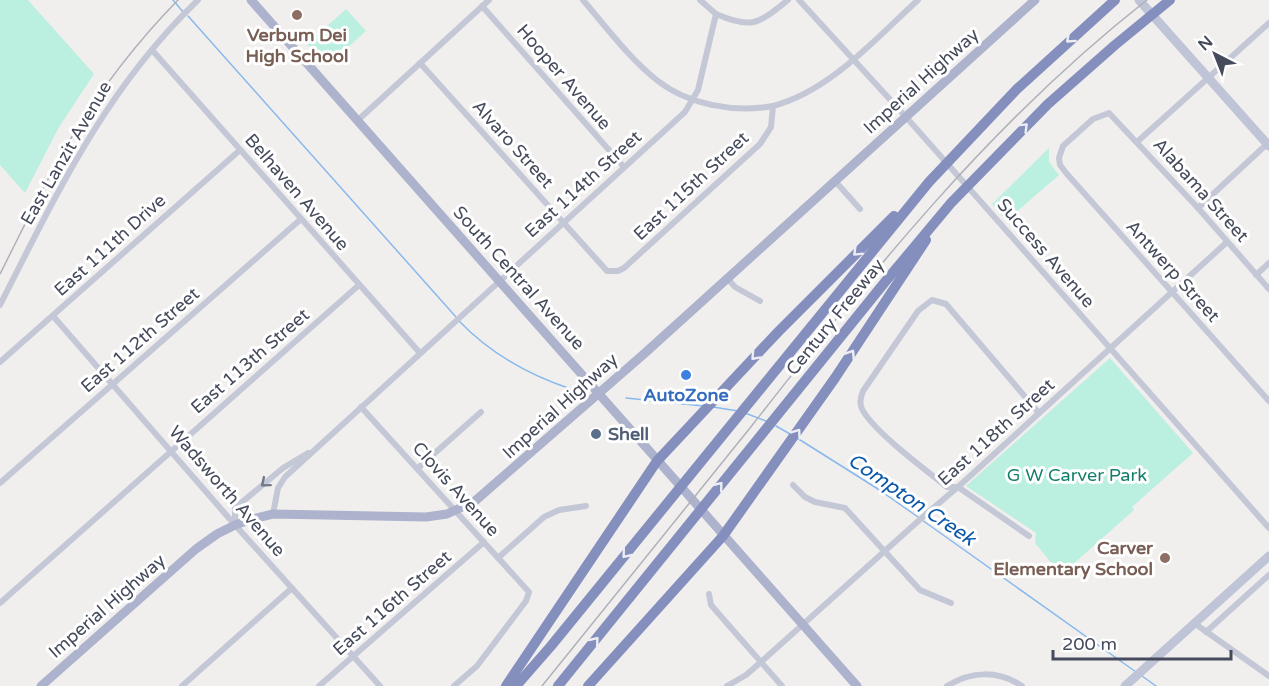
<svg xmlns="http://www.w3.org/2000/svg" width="1269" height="686" viewBox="0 0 1269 686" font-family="'Varela Round',sans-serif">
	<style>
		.green { fill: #bbefdf }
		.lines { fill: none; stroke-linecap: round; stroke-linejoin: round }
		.stream { stroke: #88b9ed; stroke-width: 1.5 }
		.street { stroke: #c4c8d6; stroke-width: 6 }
		.secondary { stroke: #c0c4d7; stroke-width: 9 }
		.primary { stroke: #adb3cd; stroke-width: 9 }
		.highway { stroke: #858fbe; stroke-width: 10 }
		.tram { stroke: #b0b0b8; stroke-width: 1.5 }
		.rail { stroke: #b0b0b8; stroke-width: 1.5 }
		.oneway { stroke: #edeef5 }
		.oneway2 { stroke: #727787 }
		.education-dot { fill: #8d6e63; stroke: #fff; stroke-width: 2 }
		.shop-dot { fill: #3f7fe0; stroke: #fff; stroke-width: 2 }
		.service-dot { fill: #5c6f8a; stroke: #fff; stroke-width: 2 }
		.labels { text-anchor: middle; stroke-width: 6; stroke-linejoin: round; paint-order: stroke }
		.education-label { font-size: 18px; font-weight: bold; fill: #785e54; stroke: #fff }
		.street-label { font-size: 18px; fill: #464b5c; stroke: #fff }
		.shop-label { font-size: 18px; font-weight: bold; fill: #366cbe; stroke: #fff }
		.service-label { font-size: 18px; font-weight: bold; fill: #4e5e75; stroke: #fff; text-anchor: start }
		.park-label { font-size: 18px; fill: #157e6a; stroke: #fff }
		.water-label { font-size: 20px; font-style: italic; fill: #0a57aa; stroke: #fff }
	</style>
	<rect width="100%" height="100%" fill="#f1efee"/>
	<g class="green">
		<polygon points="0,0 28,0 94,74 59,127 25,193 0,165"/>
		<polygon points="346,9 366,31 327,66 307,44"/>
		<polygon points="1049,148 1049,162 1059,175 1006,221 992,204"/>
		<polygon points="1110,358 1193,453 1132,507 1134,510 1061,575 1035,543 1036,533 966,486"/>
	</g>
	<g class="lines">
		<g class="stream">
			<polyline points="173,0 184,13"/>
			<polyline points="188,16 456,317"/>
			<path d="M459,321C491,354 528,375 571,389"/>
			<polyline points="626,398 703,406"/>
			<polyline points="713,407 738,411"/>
			<polyline points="745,413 766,421"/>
			<polyline points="776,426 790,434"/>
			<polyline points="797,438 878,489 918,517"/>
			<polyline points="922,520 1136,672"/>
			<polyline points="1142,676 1156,686"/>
		</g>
		<g class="street">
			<path d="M583,0C606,27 630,59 658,81C689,105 735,113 773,106"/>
			<polyline points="700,0 716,14"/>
			<polyline points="799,0 906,117 1269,528"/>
			<polyline points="482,6 624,167"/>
			<polyline points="152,50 420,353"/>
			<path d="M420,63L607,271H618L624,268L760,144L771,127L773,106C830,91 875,39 918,0"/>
			<polyline points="357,121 489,0"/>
			<polyline points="1137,142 1269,23"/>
			<polyline points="835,181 860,209"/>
			<polyline points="1198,208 1268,143"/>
			<polyline points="1256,275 1269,263"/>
			<polyline points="727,278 735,287 760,301"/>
			<polyline points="1269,289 1198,208 1109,113 1093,119 1063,146 1059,158 1060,165 1067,174 1269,401"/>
			<path d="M0,305C57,193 106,88 198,0"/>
			<polyline points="53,316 235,525 380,686"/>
			<polyline points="0,362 240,150"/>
			<polyline points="361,407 529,592 526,601 477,666 454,686"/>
			<polyline points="418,468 481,412"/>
			<polyline points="0,483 301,219"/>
			<polyline points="793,485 805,497 815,502 845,508 920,590 951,603"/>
			<path d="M273,514L278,488L285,477L685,112L698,90L716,14C753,30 759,23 788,0"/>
			<polyline points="235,525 235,508 283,468 308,453"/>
			<path d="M1029,536L958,487H947C926,470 873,431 862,409C859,403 861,397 863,391L918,311L932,300L946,304L1039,413"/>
			<polyline points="498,558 544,517 559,510 586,506"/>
			<polyline points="709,594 711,605 782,686"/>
			<polyline points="0,603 359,285"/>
			<polyline points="1194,623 1269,676"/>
			<polyline points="1206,632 1269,575"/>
			<polyline points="182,686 292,588"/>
			<polyline points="319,686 484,542"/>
			<polyline points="727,686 746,675 761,662 925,515 958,487 1227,242"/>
			<path d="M947,686C971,671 998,670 1022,686"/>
		</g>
		<g class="secondary">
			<polyline points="1139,0 1269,146"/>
			<polyline points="1125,686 1269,556"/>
		</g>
		<g class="primary">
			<polyline points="251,0 857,686"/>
			<polyline points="41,686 196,549 217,534 235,525 252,519 273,514 426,517 447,514 475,501 645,353 1035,0"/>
		</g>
		<g class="highway">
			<polyline points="506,686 657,461 778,332 894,216"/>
			<polyline points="516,686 551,646 929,182 1017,89 1115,0"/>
			<polyline points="558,686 885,282 951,203 1048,104 1115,45 1170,0"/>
			<polyline points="588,686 723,536 835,378 926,240"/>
		</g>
		<path class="tram" d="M542,686C612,600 681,514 750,428C872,272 990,123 1147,0"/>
		<path class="rail" d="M0,274C24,227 46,179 73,135C103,86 138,41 178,0"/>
	</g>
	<defs><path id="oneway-chevron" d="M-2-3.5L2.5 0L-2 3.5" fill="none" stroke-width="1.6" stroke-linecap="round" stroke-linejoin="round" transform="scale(1.5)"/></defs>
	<g class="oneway">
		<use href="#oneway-chevron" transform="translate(1070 39) rotate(138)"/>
		<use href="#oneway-chevron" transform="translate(1024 127) rotate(-45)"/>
		<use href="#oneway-chevron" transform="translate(857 252) rotate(135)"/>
		<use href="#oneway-chevron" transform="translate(851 354) rotate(-57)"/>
		<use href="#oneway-chevron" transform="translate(755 356) rotate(133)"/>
		<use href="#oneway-chevron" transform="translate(797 433) rotate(-55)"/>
		<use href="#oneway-chevron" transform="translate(719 486) rotate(-51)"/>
		<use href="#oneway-chevron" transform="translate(626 554) rotate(129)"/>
		<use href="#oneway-chevron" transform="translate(595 641) rotate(-51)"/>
	</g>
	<use class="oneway2" href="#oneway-chevron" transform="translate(265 483) rotate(140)"/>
	<g class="education-dot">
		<circle cx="297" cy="15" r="6"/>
		<circle cx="1165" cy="558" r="6"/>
	</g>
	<circle class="shop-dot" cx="686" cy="375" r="6"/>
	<circle class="service-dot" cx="596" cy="434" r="6"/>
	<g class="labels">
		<g class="education-label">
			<text x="297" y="41">Verbum Dei<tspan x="297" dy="21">High School</tspan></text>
			<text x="1153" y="554" text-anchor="end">Carver<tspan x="1153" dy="21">Elementary School</tspan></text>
		</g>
		<g class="street-label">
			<text transform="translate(564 77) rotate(49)" y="6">Hooper Avenue</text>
			<text transform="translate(921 81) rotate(-42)" y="6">Imperial Highway</text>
			<text transform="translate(513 144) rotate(48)" y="6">Alvaro Street</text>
			<text transform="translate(66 153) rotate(-60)" y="6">East Lanzit Avenue</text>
			<text transform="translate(583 184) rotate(-42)" y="6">East 114th Street</text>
			<text transform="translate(691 186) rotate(-43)" y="6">East 115th Street</text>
			<text transform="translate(1201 190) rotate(48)" y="6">Alabama Street</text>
			<text transform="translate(297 192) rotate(49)" y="6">Belhaven Avenue</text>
			<text transform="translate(110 245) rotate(-42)" y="6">East 111th Drive</text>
			<text transform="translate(1046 253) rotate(49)" y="6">Success Avenue</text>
			<text transform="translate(1173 271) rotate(48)" y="6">Antwerp Street</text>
			<text transform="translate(519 278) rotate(48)" y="6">South Central Avenue</text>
			<text transform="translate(835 317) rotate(-51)" y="6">Century Freeway</text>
			<text transform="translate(140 340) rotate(-41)" y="6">East 112th Street</text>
			<text transform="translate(250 361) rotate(-41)" y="6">East 113th Street</text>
			<text transform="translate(560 406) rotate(-42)" y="6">Imperial Highway</text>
			<text transform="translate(996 432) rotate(-42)" y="6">East 118th Street</text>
			<text transform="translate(456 489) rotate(48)" y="6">Clovis Avenue</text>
			<text transform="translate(227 491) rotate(49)" y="6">Wadsworth Avenue</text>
			<text transform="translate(392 603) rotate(-41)" y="6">East 116th Street</text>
			<text transform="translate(107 606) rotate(-41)" y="6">Imperial Highway</text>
		</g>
		<g class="shop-label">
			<text x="686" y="401">AutoZone</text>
		</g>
		<g class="service-label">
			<text x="608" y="440">Shell</text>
		</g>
		<g class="park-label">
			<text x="1077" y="481">G W Carver Park</text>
		</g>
		<g class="water-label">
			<text transform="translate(912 499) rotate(34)" y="7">Compton Creek</text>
		</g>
	</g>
	<g transform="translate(1215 54) rotate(318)" stroke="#ffffff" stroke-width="4.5" paint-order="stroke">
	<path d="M0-4.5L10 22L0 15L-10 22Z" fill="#464b5c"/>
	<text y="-9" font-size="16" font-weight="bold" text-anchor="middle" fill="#464b5c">N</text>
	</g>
	<path d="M1053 650v9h178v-9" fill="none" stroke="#464b5c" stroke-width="3"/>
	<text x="1062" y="650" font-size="18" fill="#464b5c" stroke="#ffffff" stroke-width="4.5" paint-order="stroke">200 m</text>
</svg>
